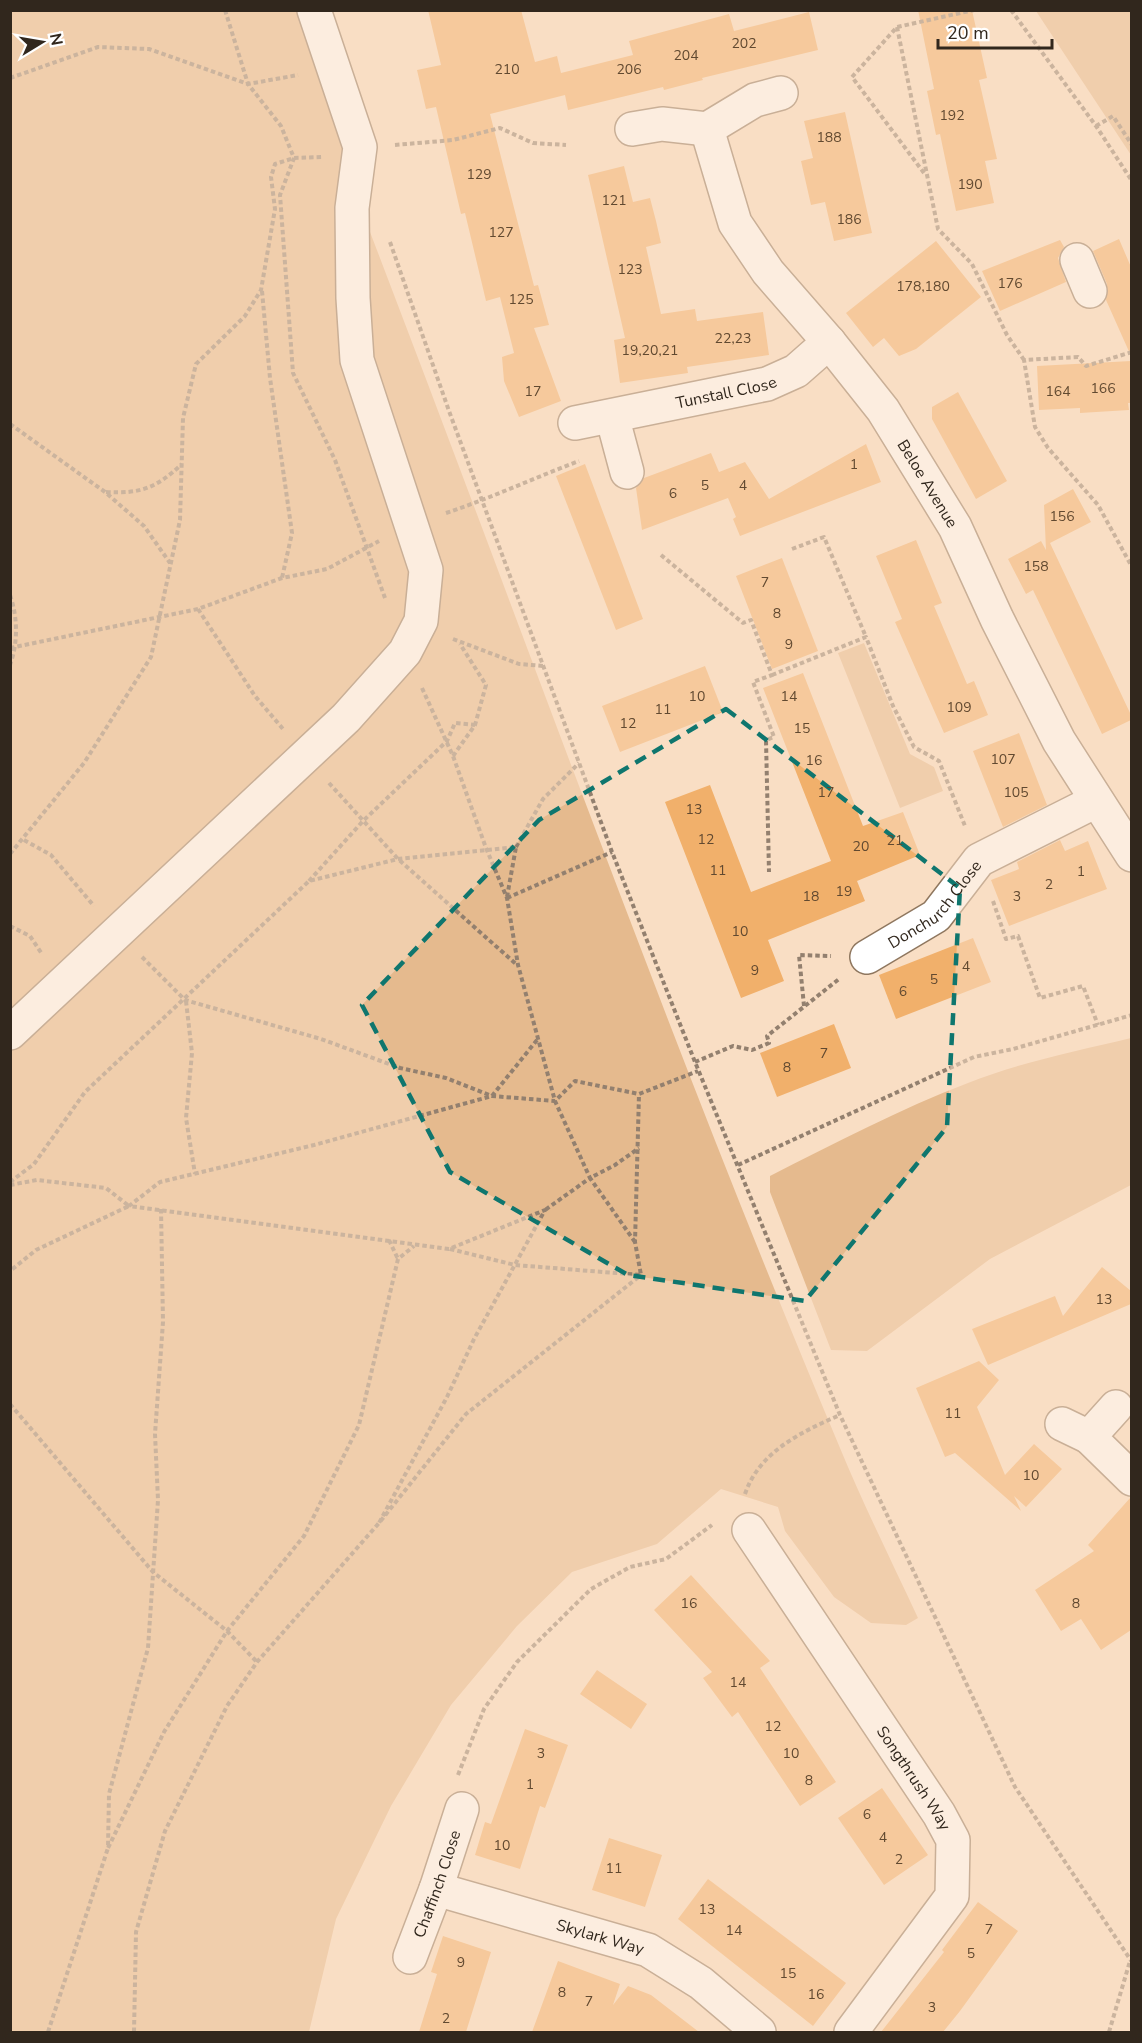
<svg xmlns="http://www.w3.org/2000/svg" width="1142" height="2043" viewBox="0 0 1142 2043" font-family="'Nunito Sans',sans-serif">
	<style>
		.green { fill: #e5ba8e }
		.building { fill: #f1b06b }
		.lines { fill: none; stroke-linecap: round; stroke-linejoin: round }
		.minor-casing { stroke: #8f775f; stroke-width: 36 }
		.path { stroke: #93806f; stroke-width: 4; stroke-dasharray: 4.5 3; stroke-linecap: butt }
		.minor { stroke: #fff; stroke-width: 33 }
		.marked { fill: none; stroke: #0f766e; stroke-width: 4.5; stroke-dasharray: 12 8; stroke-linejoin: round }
		.labels { text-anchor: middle; stroke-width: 4.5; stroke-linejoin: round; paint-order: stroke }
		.number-label { font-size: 14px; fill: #614930 }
		.street-label { font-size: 16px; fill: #31271d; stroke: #fff }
	</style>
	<rect width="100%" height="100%" fill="#f9dec4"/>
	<g class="green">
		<path d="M11,11H304L354,169L370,232C526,638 671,1047 840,1448C864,1506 892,1562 918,1618L906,1625L871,1623L834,1597L785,1531L778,1507L721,1489L657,1544L572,1572L517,1626L451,1705L391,1806L336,1919L309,2032H11Z"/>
		<polygon points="1036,11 1131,11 1131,155"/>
		<polygon points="864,643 910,754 934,767 943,791 900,808 838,653"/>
		<path d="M1131,1038V1185L990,1259L867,1351L831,1350L770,1192V1176C835,1143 900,1109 968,1083C1021,1062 1077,1051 1131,1038Z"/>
	</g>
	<g class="building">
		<polygon points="428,10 521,10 535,62 557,56 561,73 633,55 629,41 729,14 734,31 809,12 818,50 702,78 703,80 664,90 663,87 568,110 565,95 490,114 534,286 538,285 549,325 534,328 561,401 519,417 504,381 502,357 514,353 500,297 486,301 465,213 461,214 436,107 426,109 417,70 441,65"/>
		<polygon points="918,10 972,10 987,78 979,80 997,159 985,161 994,203 956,211 940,134 936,135 927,91 934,89"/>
		<polygon points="845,112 872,233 834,241 825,202 811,205 801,161 813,158 804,121"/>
		<polygon points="624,166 633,202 650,198 656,221 661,243 646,247 661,314 695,309 697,321 763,312 769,355 687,367 688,373 620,383 614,340 625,338 588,175"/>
		<polygon points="1119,239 1131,267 1131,356 1106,300 1107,284 1093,251"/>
		<polygon points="1060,240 1064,247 1058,258 1066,282 1000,311 982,271"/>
		<polygon points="936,241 981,297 916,349 899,356 884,338 873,347 846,313"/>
		<polygon points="1131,361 1131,403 1128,403 1129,410 1080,413 1080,408 1039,410 1037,366"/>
		<polygon points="958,392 1007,481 976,499 932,419 932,407"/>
		<polygon points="866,444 881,482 740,536 733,519 736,517 728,498 642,530 636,488 644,478 711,453 719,472 745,462 769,499"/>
		<polygon points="585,464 643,619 616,630 556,476"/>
		<polygon points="1073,489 1091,522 1050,543 1131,715 1131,720 1102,734 1033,590 1026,594 1008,559 1041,541 1046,550 1044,505"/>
		<polygon points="916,540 942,603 934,606 967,684 974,681 988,715 944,733 895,622 902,619 876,556"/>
		<polygon points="782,558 818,651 772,669 736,576"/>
		<polygon points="705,666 723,712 620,752 602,706"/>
		<polygon points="803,673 863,826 903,812 920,855 857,881 865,901 768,940 784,981 741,998 665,802 710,785 751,892 831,861 763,688"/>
		<polygon points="1019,733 1047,805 1003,827 973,751"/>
		<polygon points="1060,840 1065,851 1088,841 1107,889 1009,926 991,880 1019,869 1017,862"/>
		<polygon points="973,938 991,982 896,1019 879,975"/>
		<polygon points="834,1024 851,1068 777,1097 760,1053"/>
		<polygon points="1102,1267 1131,1291 1131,1304 988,1365 972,1329 1055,1296 1063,1316"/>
		<polygon points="979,1361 999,1380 977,1407 1005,1475 1034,1444 1062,1469 1026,1507 1014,1496 1021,1511 955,1453 945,1457 916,1388"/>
		<polygon points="1131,1497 1131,1630 1101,1650 1081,1619 1061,1631 1035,1590 1094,1551 1088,1545"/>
		<polygon points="691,1575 770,1661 760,1668 836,1782 800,1806 738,1712 732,1717 703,1678 712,1672 654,1610"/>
		<polygon points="597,1670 647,1704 631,1729 580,1694"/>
		<polygon points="525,1729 568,1745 545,1808 540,1806 520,1869 475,1855 485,1822 491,1824"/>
		<polygon points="882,1788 928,1855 884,1885 838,1818"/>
		<polygon points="609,1838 662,1855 645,1907 592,1890"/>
		<polygon points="708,1879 846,1983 813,2026 678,1919"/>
		<polygon points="978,1902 1018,1931 960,2011 943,2032 881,2032 944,1952 942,1950"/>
		<polygon points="443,1936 491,1952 466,2032 419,2032 437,1974 431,1972"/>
		<polygon points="558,1961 620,1984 613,2005 628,1986 651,1995 699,2032 532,2032"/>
	</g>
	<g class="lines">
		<defs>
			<g id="minor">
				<polyline points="632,129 662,124 707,129 755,100 781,93"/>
				<path id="s1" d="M707,129L735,223L768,272L829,342L883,410L955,527L997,619L1059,741L1132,855"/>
				<polyline points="1077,260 1090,291"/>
				<polyline points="612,416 627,472"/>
				<path id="s2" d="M575,423L767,384L796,371L829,342"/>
				<path id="s3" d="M867,957L936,916L979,860L1096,801"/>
				<polyline points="10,1033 346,718 405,652 421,621 426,570 357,360 353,298 352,208 360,147 314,10"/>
				<polyline points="1116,1407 1089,1437 1132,1479"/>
				<polyline points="1062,1424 1089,1437"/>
				<path id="s4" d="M749,1530L939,1814L953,1840L952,1896L851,2032"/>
				<path id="s5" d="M436,1889L648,1950L701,1983L759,2032"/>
				<path id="s6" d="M410,1957L436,1889L462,1809"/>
			</g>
		</defs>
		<use href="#minor" class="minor-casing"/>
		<g class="path">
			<polyline points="225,10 248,84 281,126 294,158 280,195 293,373 335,460 385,598"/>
			<polyline points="1011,10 1096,126 1132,181"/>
			<polyline points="897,27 938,229 972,264 1007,335 1024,360"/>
			<polyline points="10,78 98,47 149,49 248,84 298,75"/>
			<polyline points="1096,126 1113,116 1132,145"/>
			<polyline points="395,145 453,140 500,128 533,143 566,145"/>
			<polyline points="924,173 852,77 897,27 974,10"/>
			<polyline points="390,242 449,411 612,852 695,1062 840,1415 1015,1787 1132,1962"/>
			<polyline points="262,291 270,378 292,533 282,578"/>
			<polyline points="1132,352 1086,366 1078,357 1024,360 1035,427 1048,448 1098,505 1132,567"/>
			<polyline points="10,424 105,492 144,526 170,563"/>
			<path d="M106,492C141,494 156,488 182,464"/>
			<path d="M446,513C491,498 534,478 579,461"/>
			<polyline points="792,549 824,537 866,637"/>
			<polyline points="661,555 743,623 751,620 772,675 753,682 774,737 766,740 769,872"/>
			<path d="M10,595C18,618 18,643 10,665"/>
			<polyline points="198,609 255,696 283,729"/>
			<polyline points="453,639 519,664 543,666"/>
			<polyline points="10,648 198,609 282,578 327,569 379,541"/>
			<polyline points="772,675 866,637 893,706 914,747 939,761 965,826"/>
			<polyline points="422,688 453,756 486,848 507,898 518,965 555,1101 590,1178 545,1210"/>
			<polyline points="453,756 475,725 486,685 460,644"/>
			<polyline points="329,783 398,859 517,965"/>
			<polyline points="24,840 51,855 94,906"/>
			<polyline points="516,847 543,799 579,763"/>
			<polyline points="10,854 84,763 151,657 180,520 183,418 196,364 245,316 261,290 275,209 271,177 275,164 294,158 323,157"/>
			<polyline points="309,881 363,821 447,741 455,723 475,725"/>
			<polyline points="507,898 612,852"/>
			<polyline points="993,901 1006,939 1018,936 1040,998 1083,986 1098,1025"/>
			<polyline points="10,926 30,936 42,954"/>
			<polyline points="142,957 185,1000 321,1039 400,1068 446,1078 492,1096 555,1101 575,1081 639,1094 698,1071"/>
			<polyline points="186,1001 192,1053 186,1118 195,1174"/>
			<polyline points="804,1006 799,955 831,956"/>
			<polyline points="537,1040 492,1096 314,1145 160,1182 129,1206 449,1249 545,1210 474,1339 447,1397 379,1523 466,1414 641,1275"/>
			<polyline points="695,1062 733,1046 752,1050 769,1043 767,1036 839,979"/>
			<polyline points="738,1165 974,1057 1013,1049 1132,1015"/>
			<polyline points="10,1182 34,1164 85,1092 309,881 398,859 516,847 507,897"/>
			<polyline points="10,1185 37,1180 106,1188 129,1206 36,1250 10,1271"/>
			<polyline points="161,1209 163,1322 155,1434 158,1500 148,1648 109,1794 108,1848 164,1732 227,1631 304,1536 359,1425 398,1259 414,1246"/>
			<polyline points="389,1240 398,1259"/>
			<polyline points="635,1242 590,1178 615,1165 639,1148"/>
			<polyline points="450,1249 515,1265 641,1275 635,1242 639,1094"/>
			<polyline points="10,1404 153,1572 227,1631 257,1662"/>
			<path d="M745,1494C759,1452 801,1432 840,1415"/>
			<polyline points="458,1775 484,1709 517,1662 591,1589 630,1567 666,1559 712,1525"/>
			<polyline points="48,2032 108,1848"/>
			<polyline points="134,2032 136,1932 165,1831 227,1706 257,1662 379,1523"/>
			<polyline points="1109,2032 1130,1961"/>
		</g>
		<use href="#minor" class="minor"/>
	</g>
	<path d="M0 0H1142V2043H0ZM726,709L960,888L947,1127L805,1301L628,1275L450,1172L362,1005L539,820Z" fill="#f9dec4" fill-opacity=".55" fill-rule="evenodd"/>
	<path class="marked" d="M726,709L960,888L947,1127L805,1301L628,1275L450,1172L362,1005L539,820Z"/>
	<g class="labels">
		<g class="number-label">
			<text x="744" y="48">202</text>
			<text x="686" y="60">204</text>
			<text x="507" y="74">210</text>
			<text x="629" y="74">206</text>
			<text x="952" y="120">192</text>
			<text x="829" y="142">188</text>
			<text x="479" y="179">129</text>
			<text x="970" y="189">190</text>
			<text x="614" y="205">121</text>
			<text x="849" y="224">186</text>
			<text x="501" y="237">127</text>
			<text x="630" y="274">123</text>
			<text x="1010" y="288">176</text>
			<text x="923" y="291">178,180</text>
			<text x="521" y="304">125</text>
			<text x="733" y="343">22,23</text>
			<text x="650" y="355">19,20,21</text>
			<text x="1103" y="393">166</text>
			<text x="533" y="396">17</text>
			<text x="1058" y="396">164</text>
			<text x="854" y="469">1</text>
			<text x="705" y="490">5</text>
			<text x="743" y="490">4</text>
			<text x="673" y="498">6</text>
			<text x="1062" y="521">156</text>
			<text x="1036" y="571">158</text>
			<text x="765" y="587">7</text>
			<text x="777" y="618">8</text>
			<text x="789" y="649">9</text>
			<text x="697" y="701">10</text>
			<text x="789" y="701">14</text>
			<text x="959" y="712">109</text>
			<text x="663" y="714">11</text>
			<text x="628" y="728">12</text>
			<text x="802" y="733">15</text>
			<text x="1003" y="764">107</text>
			<text x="814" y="765">16</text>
			<text x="826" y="797">17</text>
			<text x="1016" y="797">105</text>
			<text x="694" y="814">13</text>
			<text x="706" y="844">12</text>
			<text x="895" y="845">21</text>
			<text x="861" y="851">20</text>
			<text x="718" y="875">11</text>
			<text x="1081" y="876">1</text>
			<text x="1049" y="889">2</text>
			<text x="844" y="896">19</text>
			<text x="811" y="901">18</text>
			<text x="1017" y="901">3</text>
			<text x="740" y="936">10</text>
			<text x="966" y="971">4</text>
			<text x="755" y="975">9</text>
			<text x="934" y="984">5</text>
			<text x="903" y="996">6</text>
			<text x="824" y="1058">7</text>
			<text x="787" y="1072">8</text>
			<text x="1104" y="1304">13</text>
			<text x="953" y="1418">11</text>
			<text x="1031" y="1480">10</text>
			<text x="689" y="1608">16</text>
			<text x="1076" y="1608">8</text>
			<text x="738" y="1687">14</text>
			<text x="773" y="1731">12</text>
			<text x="541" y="1758">3</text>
			<text x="791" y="1758">10</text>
			<text x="809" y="1785">8</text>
			<text x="530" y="1789">1</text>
			<text x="867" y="1819">6</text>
			<text x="883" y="1842">4</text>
			<text x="502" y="1850">10</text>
			<text x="899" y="1864">2</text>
			<text x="614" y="1873">11</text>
			<text x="707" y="1914">13</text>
			<text x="989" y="1934">7</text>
			<text x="734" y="1935">14</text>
			<text x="971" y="1958">5</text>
			<text x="461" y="1967">9</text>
			<text x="788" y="1978">15</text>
			<text x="562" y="1997">8</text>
			<text x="816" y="1999">16</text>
			<text x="589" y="2006">7</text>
			<text x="932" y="2012">3</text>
			<text x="446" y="2023">2</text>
		</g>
		<g class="street-label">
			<text dy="6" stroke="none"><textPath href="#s2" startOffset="154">Tunstall Close</textPath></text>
			<text dy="6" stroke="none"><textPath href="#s1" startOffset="423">Beloe Avenue</textPath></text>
			<text dy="6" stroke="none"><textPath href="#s3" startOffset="87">Donchurch Close</textPath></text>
			<text dy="6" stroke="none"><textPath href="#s4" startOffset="298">Songthrush Way</textPath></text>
			<text dy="6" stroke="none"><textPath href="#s6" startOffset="78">Chaffinch Close</textPath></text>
			<text dy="6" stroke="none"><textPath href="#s5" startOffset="171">Skylark Way</textPath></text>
		</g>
	</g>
	<rect width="1142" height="2043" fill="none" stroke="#31271d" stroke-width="24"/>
	<g transform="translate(42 42) rotate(79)" stroke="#ffffff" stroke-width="4.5" paint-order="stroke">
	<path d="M0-4.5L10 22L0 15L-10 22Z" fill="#31271d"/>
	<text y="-9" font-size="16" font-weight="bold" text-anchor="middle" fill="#31271d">N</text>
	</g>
	<path d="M938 39v9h114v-9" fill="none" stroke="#31271d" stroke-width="3"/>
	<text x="947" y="39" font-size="18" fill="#31271d" stroke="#ffffff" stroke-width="4.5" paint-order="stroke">20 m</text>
</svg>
